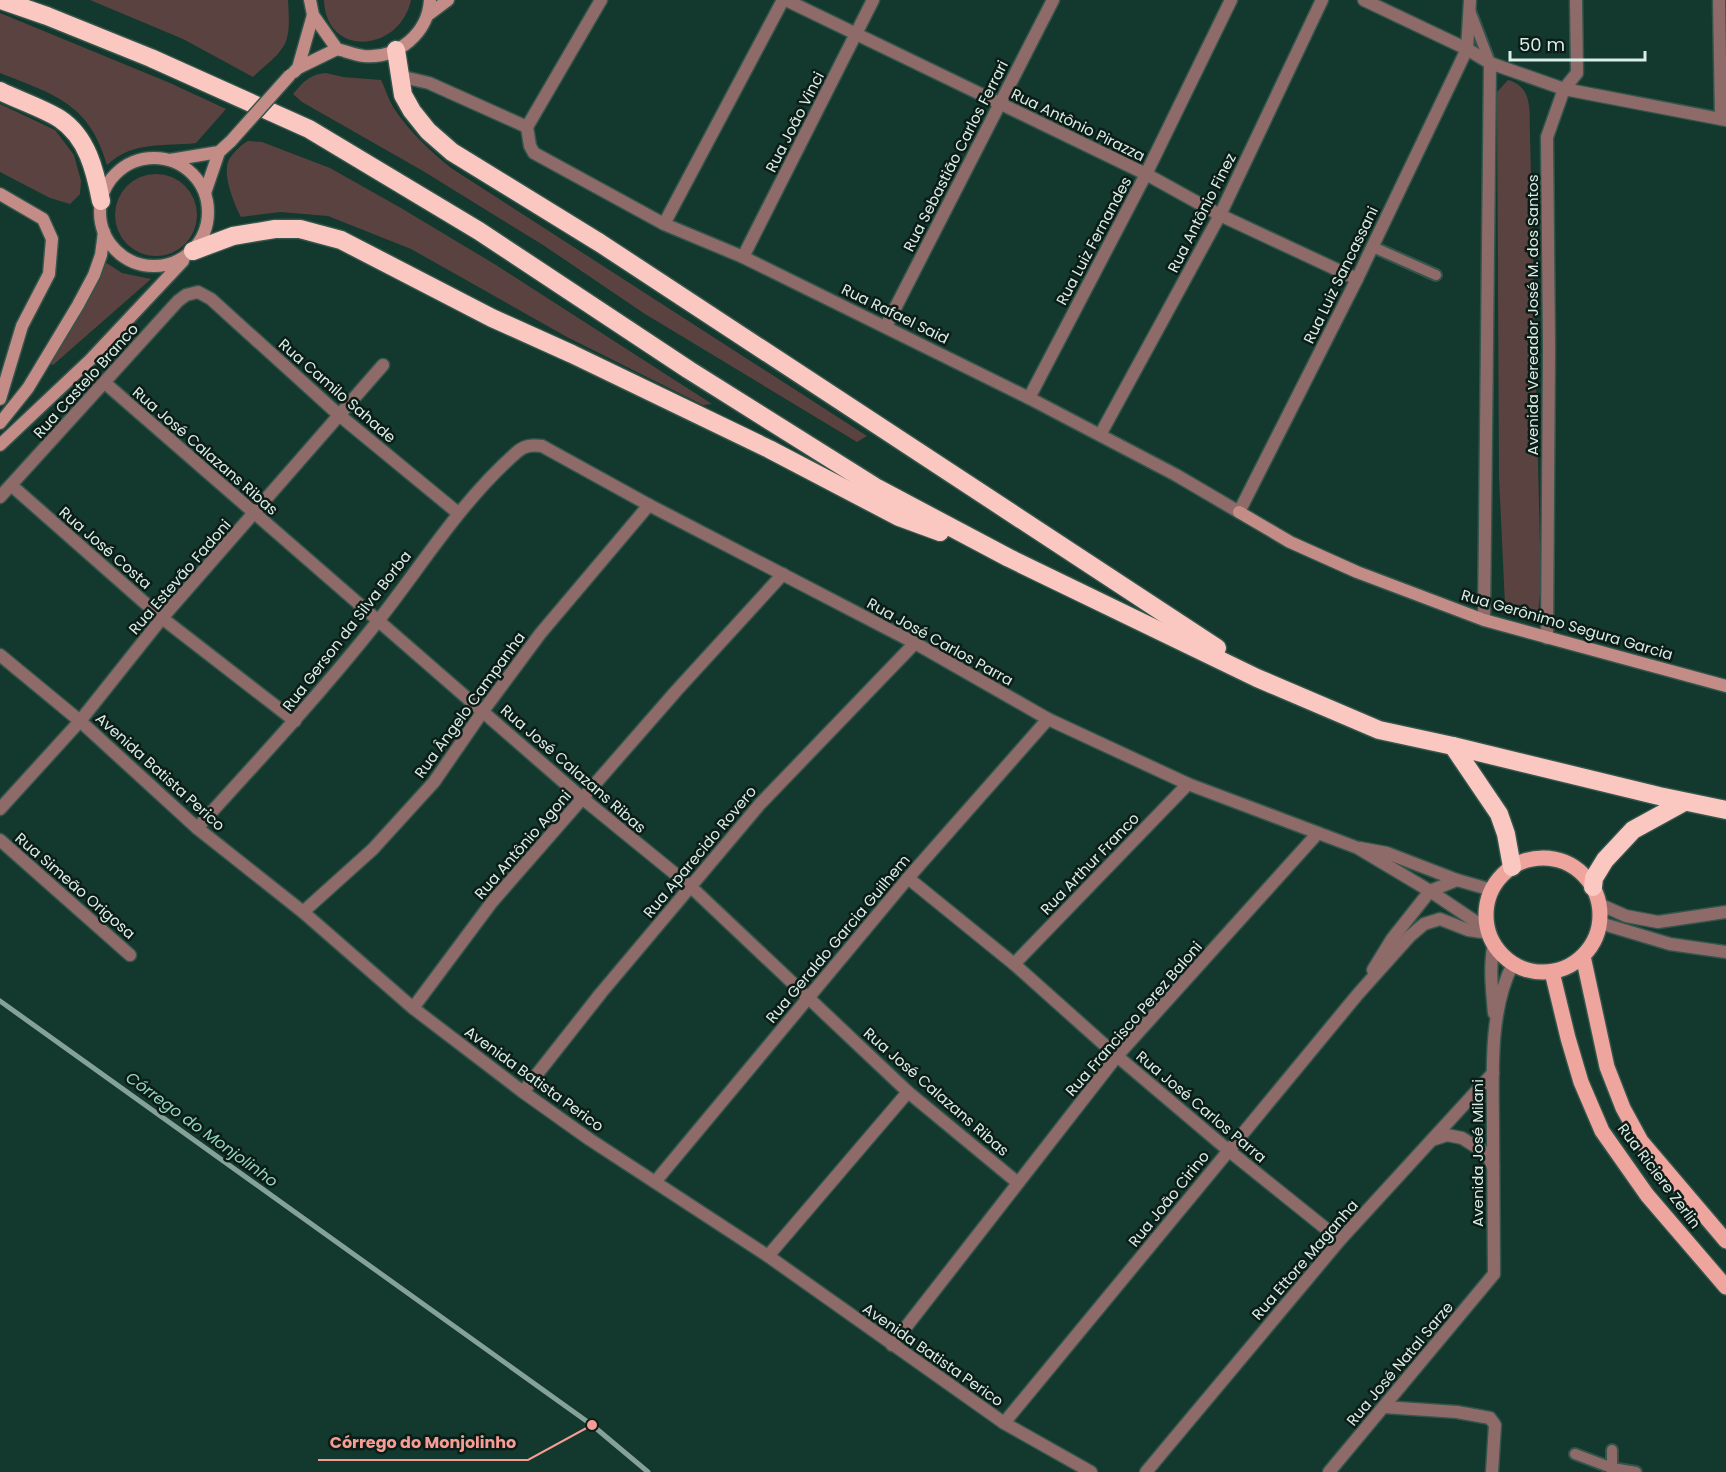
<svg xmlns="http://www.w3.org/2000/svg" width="1726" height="1472" viewBox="0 0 1726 1472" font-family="Poppins,sans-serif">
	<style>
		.green { fill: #5a4240 }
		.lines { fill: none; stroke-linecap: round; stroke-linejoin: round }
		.stream { stroke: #85a298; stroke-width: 5 }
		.lane-casing { stroke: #33554b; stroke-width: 14 }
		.street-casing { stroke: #33554b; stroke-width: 15 }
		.secondary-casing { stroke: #33554b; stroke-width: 15 }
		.primary-casing { stroke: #33554b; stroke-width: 18 }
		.highway-casing { stroke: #33554b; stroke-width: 21 }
		.lane { stroke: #8e6b68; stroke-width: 10 }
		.street { stroke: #8e6b68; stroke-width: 12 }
		.secondary { stroke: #c48c86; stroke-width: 12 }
		.primary { stroke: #eda59e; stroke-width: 15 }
		.highway { stroke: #fbc7c1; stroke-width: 18 }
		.secondary-bridge-casing { stroke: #33554b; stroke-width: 15; stroke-linecap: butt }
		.secondary-bridge { stroke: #c48c86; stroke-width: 12 }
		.labels { text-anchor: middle; stroke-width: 5; stroke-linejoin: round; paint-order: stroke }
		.street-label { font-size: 15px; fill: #daeee7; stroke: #0c1c17 }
		.water-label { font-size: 16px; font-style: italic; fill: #96d5c0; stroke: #0c1c17 }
		.leader { fill: none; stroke: #f59c94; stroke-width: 2 }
		.callout-dot { fill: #f59c94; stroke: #0c1c17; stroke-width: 2 }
		.callout-label { font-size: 16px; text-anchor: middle; font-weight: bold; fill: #f59c94; stroke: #0c1c17; stroke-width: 5; stroke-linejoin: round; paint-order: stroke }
	</style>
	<rect width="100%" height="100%" fill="#13382d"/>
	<g class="green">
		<path d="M90,0H288C291,48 287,46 253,77L183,39Z"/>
		<path d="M324,0H411C400,52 326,59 324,0Z"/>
		<path d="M0,13L170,83L226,109L196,143C164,147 134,140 107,165C89,103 55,95 0,73Z"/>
		<path d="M326,73L343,77L381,80C386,90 389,101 395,110C411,133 430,151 451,168L867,436L857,442L645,314L543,245L423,171L302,102L293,94C303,82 310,74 326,73Z"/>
		<path d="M1508,80C1534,87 1529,113 1530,135L1541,586L1538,612L1526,620L1520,618L1505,605L1499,477L1497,92Z"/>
		<polygon points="0,104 55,130 74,155 81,181 80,194 70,204 50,198 0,172"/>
		<path d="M248,141L262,142L330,168L401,208L496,265L712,404L703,405L567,337L411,249L328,216L280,212L241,217C234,204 223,176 228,162C231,154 241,145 248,141Z"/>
		<circle cx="156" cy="215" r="41"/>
		<polygon points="105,262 122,273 151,279 53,365 46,360 90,292"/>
	</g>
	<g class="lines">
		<polyline class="stream" points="0,1001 592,1425 648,1472"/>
		<defs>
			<g id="lane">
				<polyline points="1469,8 1490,63"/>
				<polyline points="1373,247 1436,275"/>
				<polyline points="1575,1454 1612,1468 1636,1472"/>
				<polyline points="1612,1472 1612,1450"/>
			</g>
			<g id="street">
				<polyline points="601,0 527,127 530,146 534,153 664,224 743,257 1029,398 1176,475 1239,512 1357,279 1467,49 1470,0"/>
				<polyline points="786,0 1146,174 1220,215 1357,279"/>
				<polyline points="1364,0 1467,49 1490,63 1564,89 1726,120"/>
				<polyline points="1719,0 1721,119"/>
				<polyline points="399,76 429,83 527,127"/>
				<polyline points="664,224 783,0"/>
				<polyline points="743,257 873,0"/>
				<polyline points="886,326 1053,0"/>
				<polyline points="105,383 582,798 690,886 908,1092 1018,1183"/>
				<polyline points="1029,398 1146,174 1231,0"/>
				<polyline points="1100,435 1220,215 1322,0"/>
				<polyline points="11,485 162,618 295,721"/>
				<polyline points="0,497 178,301 186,295 198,292 211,299 339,415 458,513"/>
				<polyline points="1484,620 1490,63"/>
				<polyline points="1547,638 1549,348 1547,137 1564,89 1577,73 1576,0"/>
				<polyline points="0,655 80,721 197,828 303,912 413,1008 523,1092 589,1139 768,1256 1004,1423 1091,1472"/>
				<polyline points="0,809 80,721 162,618 383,365"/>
				<path d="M197,828C259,760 321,693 378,621C423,564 461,501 517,452C525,445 532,445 542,446L649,505L915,643L1048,719L1188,784L1358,848L1430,891L1488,930"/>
				<polyline points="0,840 130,955"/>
				<polyline points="1360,848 1387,853 1457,880 1492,890"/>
				<polyline points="908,878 1014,964 1117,1056 1228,1150 1340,1240"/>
				<polyline points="1599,904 1626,916 1658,922 1726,912"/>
				<polyline points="303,912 373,849 434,782 483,711 540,634 649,505"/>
				<polyline points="1600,923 1670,944 1726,952"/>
				<path d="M1494,943C1489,967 1492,989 1494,1013"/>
				<polyline points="1014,964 1188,784"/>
				<polyline points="1373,970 1392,939 1430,891 1457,880"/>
				<polyline points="413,1008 492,902 677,690 783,574"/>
				<polyline points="523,1092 601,993 760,804 915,643"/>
				<polyline points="1432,1140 1447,1135 1462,1138 1487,1154 1493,1167"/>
				<polyline points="655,1182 908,878 1048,719"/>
				<polyline points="768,1256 908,1092"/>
				<polyline points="892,1345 1117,1056 1318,833"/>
				<polyline points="1384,1407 1457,1412 1490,1418 1495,1425 1492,1472"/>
				<polyline points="1004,1423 1358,994 1410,936 1424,924 1440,919 1468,930 1489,933"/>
				<polyline points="1146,1472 1340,1240 1493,1073"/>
				<path d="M1329,1472L1494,1274C1494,1227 1493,1179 1493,1131C1493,1079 1488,1011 1513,964"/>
			</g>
			<g id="secondary">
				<path d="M310,0L313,15L337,49C345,51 355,55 364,56C398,59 428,33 430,0"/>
				<polyline points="428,15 448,0"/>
				<polyline points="298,68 313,15"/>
				<polyline points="294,72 298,68 337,49"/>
				<circle cx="154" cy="212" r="54"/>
				<polyline points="170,160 219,152 231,141"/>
				<polyline points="205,193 219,152"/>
				<polyline points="0,194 43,219 52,239 49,274 22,326 0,399"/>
				<polyline points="0,423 28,388 78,305 94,275 101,255 104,232"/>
				<polyline points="0,445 90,360 183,261"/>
				<polyline points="1239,512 1290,542 1357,572 1484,620 1726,686"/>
			</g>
			<g id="primary">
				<circle cx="1543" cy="915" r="57"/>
				<polyline points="1583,956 1607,1067 1623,1108 1641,1141 1726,1241"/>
				<polyline points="1552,972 1568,1038 1581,1082 1602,1131 1647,1195 1726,1287"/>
			</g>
			<g id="highway">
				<polyline points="1,0 47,16 151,58 309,129 479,231 689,370 877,488 1009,558 1257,678 1379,730 1453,746 1659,796 1726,810"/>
				<polyline points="396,50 403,95 412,111 428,131 452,152 600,243 1217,648"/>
				<path d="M0,91C18,100 45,109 60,119C87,137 95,170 101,201"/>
				<polyline points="193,251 233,236 275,229 300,229 341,240 492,318 572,354 769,449 899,517 940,532"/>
				<polyline points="1453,746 1499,814 1506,834 1512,867"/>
				<polyline points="1593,887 1594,878 1605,860 1633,830 1684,802"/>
			</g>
		</defs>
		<use href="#lane" class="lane-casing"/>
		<use href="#street" class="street-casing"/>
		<use href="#secondary" class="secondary-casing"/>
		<use href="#primary" class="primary-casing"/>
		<use href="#highway" class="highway-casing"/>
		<use href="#lane" class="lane"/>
		<use href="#street" class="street"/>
		<use href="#secondary" class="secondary"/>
		<use href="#primary" class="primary"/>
		<use href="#highway" class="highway"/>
		<defs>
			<polyline id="secondary-bridge" points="231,141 290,75"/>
		</defs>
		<use href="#secondary-bridge" class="secondary-bridge-casing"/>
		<use href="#secondary-bridge" class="secondary-bridge"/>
	</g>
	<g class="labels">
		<g class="street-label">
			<text transform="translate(795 122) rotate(-63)" y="5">Rua João Vinci</text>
			<text transform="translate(1078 125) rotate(26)" y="5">Rua Antônio Pirazza</text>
			<text transform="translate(956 156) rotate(-63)" y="5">Rua Sebastião Carlos Ferrari</text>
			<text transform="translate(1202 213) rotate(-63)" y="5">Rua Antônio Finez</text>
			<text transform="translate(1094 241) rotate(-62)" y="5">Rua Luiz Fernandes</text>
			<text transform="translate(1341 275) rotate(-64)" y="5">Rua Luiz Sancassani</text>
			<text transform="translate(895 314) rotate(26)" y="5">Rua Rafael Said</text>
			<text transform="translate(1533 315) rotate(-90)" y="5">Avenida Vereador José M. dos Santos</text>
			<text transform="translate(86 381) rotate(-48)" y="5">Rua Castelo Branco</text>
			<text transform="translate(337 391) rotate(41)" y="5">Rua Camilo Sahade</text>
			<text transform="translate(205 451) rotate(41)" y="5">Rua José Calazans Ribas</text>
			<text transform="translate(105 548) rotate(41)" y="5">Rua José Costa</text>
			<text transform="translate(180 577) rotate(-49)" y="5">Rua Estevão Fadoni</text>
			<text transform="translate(1567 625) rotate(16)" y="5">Rua Gerônimo Segura Garcia</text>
			<text transform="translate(347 631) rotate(-52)" y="5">Rua Gerson da Silva Borba</text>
			<text transform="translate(940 642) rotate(29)" y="5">Rua José Carlos Parra</text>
			<text transform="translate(470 705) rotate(-54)" y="5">Rua Ângelo Campanha</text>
			<text transform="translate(573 769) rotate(41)" y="5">Rua José Calazans Ribas</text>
			<text transform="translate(160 772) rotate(42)" y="5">Avenida Batista Perico</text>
			<text transform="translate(523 845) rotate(-49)" y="5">Rua Antônio Agoni</text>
			<text transform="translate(700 852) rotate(-50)" y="5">Rua Aparecido Rovero</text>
			<text transform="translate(1090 864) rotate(-46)" y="5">Rua Arthur Franco</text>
			<text transform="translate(75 886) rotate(41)" y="5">Rua Simeão Origosa</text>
			<text transform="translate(838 939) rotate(-50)" y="5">Rua Geraldo Garcia Guilhem</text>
			<text transform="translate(1134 1019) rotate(-49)" y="5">Rua Francisco Perez Baloni</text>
			<text transform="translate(534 1079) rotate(36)" y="5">Avenida Batista Perico</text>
			<text transform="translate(936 1092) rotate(41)" y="5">Rua José Calazans Ribas</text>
			<text transform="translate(1201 1107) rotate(40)" y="5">Rua José Carlos Parra</text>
			<text transform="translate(1478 1153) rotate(-90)" y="5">Avenida José Milani</text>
			<text transform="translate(1659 1176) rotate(53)" y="5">Rua Riciere Zerlin</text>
			<text transform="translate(1169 1199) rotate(-51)" y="5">Rua João Cirino</text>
			<text transform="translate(1305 1260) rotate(-49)" y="5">Rua Ettore Maganha</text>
			<text transform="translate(933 1355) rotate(35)" y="5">Avenida Batista Perico</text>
			<text transform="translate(1400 1364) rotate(-50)" y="5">Rua José Natal Sarze</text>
		</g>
		<g class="water-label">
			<text transform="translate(202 1129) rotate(36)" y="6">Córrego do Monjolinho</text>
		</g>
	</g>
	<path class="leader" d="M592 1425L528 1460H318"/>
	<circle class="callout-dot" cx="592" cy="1425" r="6"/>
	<g class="callout-label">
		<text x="423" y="1448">Córrego do Monjolinho</text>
	</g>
	<path d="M1510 51v9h135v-9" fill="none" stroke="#daeee7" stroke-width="3"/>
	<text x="1519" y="51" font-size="18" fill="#daeee7" stroke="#0c1c17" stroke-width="4.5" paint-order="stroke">50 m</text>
</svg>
